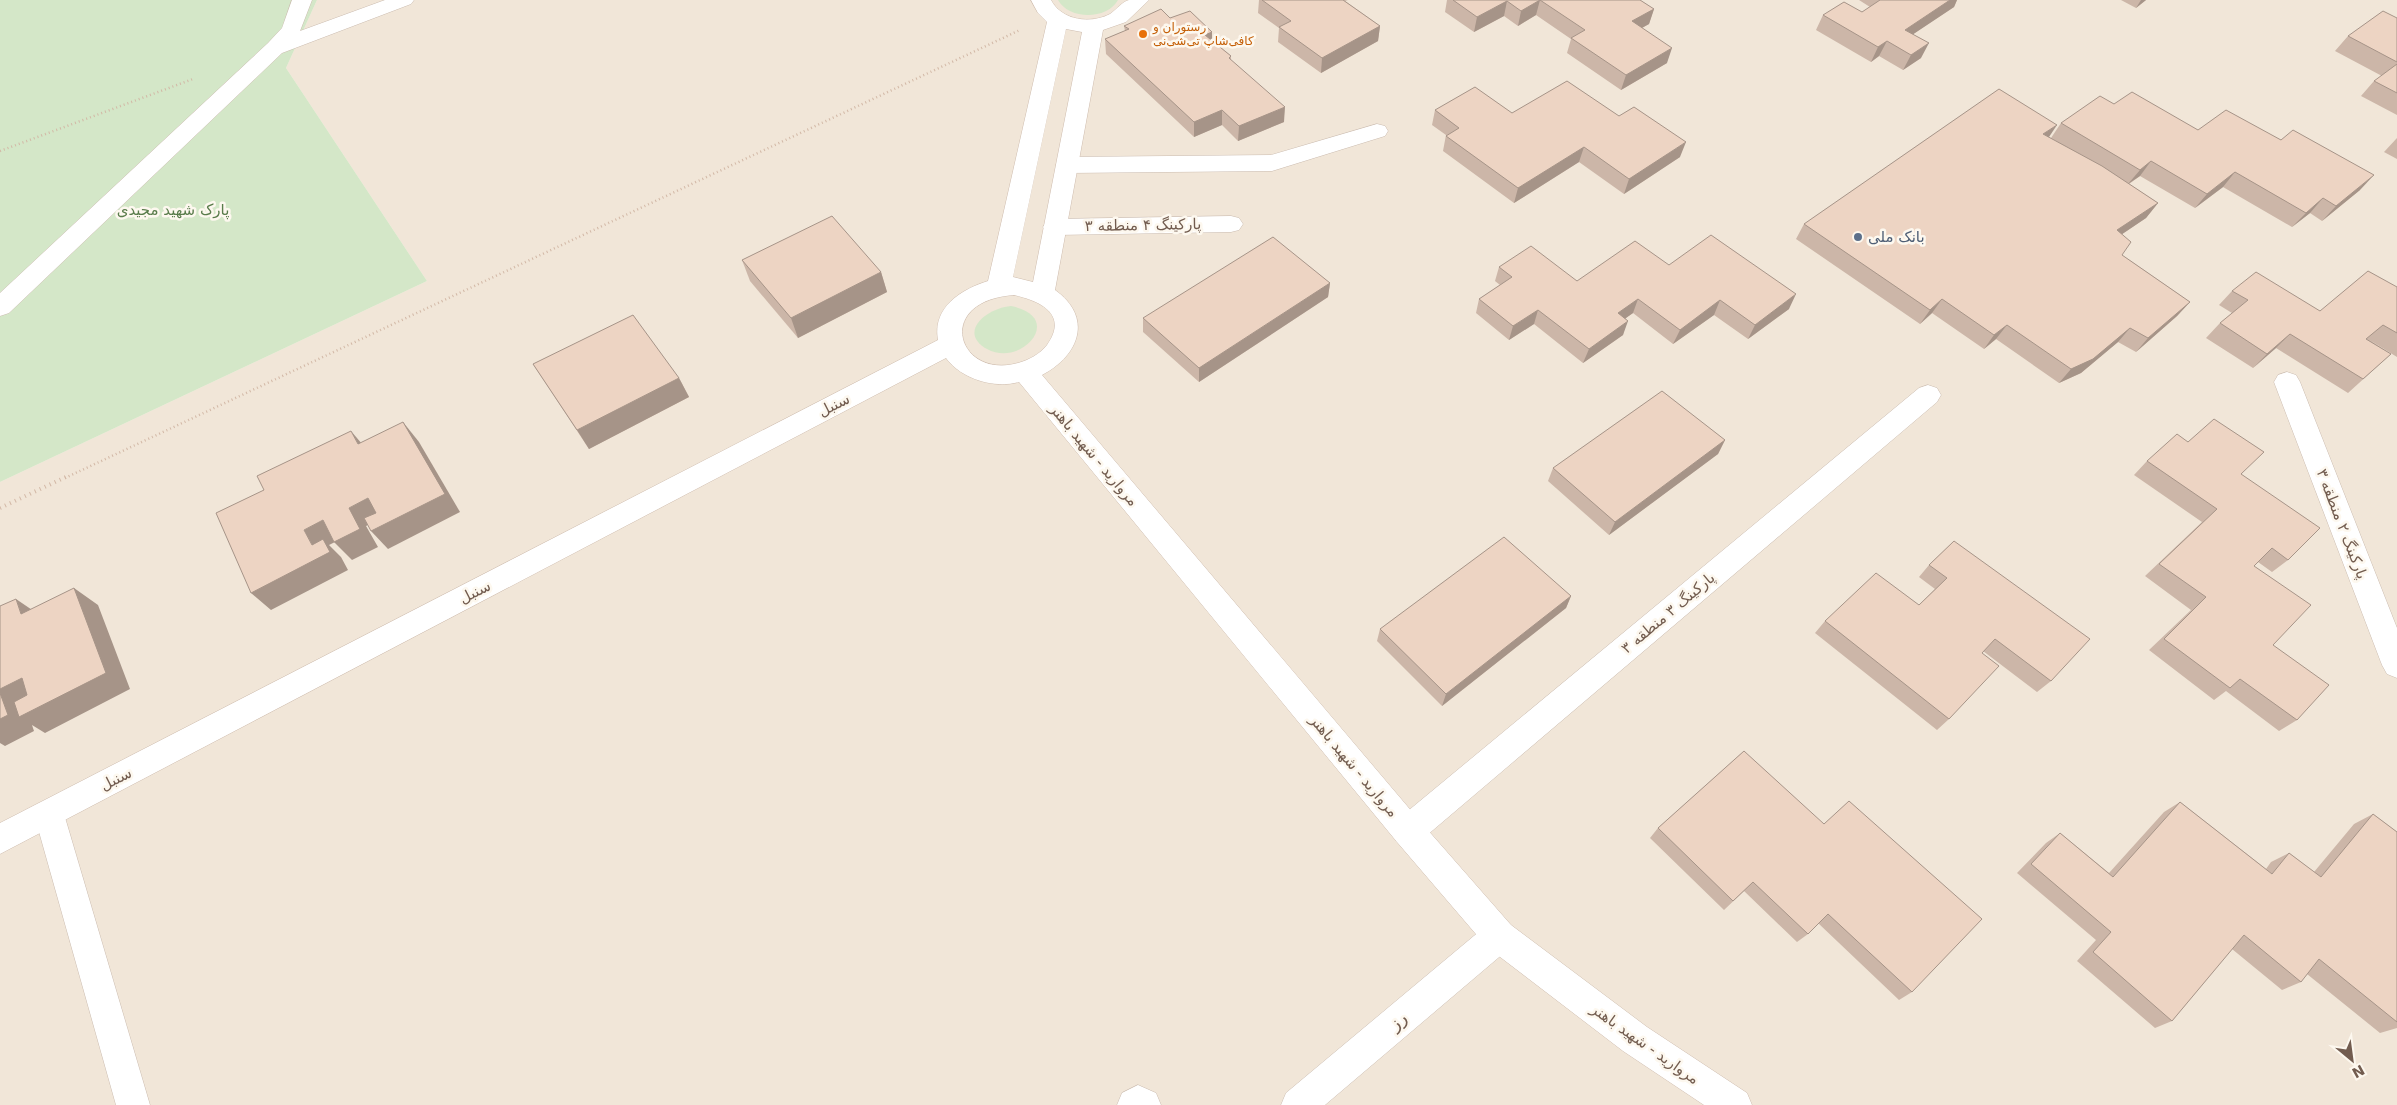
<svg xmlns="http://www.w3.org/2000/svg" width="2397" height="1105" viewBox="0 0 2397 1105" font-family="'DejaVu Sans','Noto Naskh Arabic',sans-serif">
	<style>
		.residential { fill: #f1e6d8 }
		.green { fill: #d4e7c8 }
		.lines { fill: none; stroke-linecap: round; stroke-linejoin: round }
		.street-casing { stroke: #cbbcb0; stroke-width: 1 }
		.secondary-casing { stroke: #cebcae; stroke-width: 1 }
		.path-far1 { stroke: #d2b8a6; stroke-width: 2.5; stroke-dasharray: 1 3; stroke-linecap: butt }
		.path { stroke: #d2b8a6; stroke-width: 4; stroke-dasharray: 1 4.5; stroke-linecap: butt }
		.street { fill: #fff; fill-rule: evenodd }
		.secondary { fill: #fff; fill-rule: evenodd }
		.wall { fill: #ccb6a8 }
		.shaded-wall { fill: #a69488 }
		.building { fill: #edd4c3; stroke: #a69488 }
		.food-dot { fill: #e8710a; stroke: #fdf8ef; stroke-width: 2 }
		.service-dot { fill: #5c6f8a; stroke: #fdf8ef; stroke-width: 2 }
		.labels { text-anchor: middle; stroke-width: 5; stroke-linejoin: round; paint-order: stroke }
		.far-food-label { font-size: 12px; fill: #c56008; stroke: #fdf8ef; text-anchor: start }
		.park-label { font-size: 15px; fill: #597c4b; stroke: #fdf8ef }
		.street-label { font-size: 15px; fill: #725c4f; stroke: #fdf8ef }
		.service-label { font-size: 15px; fill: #4e5e75; stroke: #fdf8ef; text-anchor: start }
		.near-street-label { font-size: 18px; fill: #725c4f; stroke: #fdf8ef }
	</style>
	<rect width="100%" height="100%" fill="#faf4e9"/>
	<polygon class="residential" points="317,0 2397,0 2397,1105 0,1105 0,482 427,281 286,68"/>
	<g class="green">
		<polygon points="0,0 317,0 286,68 427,281 0,482"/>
		<path d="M1058,0H1118C1107,20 1069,20 1058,0Z"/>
		<path d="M1011,306C1066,317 1022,368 987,349C957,332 987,308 1011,306Z"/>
	</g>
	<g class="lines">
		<defs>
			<g id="street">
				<polygon points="292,0 312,0 300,31 385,0 414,0 411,4 282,53 9,313 0,316 0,293 268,43 282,28"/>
				<polygon points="1377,124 1385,126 1388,131 1385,136 1272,171 1067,173 1059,170 1056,165 1059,160 1067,157 1271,155"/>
				<polygon points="1231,216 1239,218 1243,224 1239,230 1231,232 1055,235 1047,233 1043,227 1047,221 1055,219"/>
				<polygon points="2287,372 2296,375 2300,382 2397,628 2397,678 2387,674 2382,665 2274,382 2278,375"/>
				<polygon points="1928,385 1937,388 1941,395 1937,402 1419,842 1408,846 1397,842 1392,831 1397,820 1919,388"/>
				<polygon points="49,799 60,804 64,814 150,1105 116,1105 34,814 38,804"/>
				<polygon points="1499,920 1511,925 1515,936 1511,947 1325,1105 1281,1105 1286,1093 1487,925"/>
				<polygon points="1138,1085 1156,1093 1161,1105 1117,1105 1122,1093"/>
			</g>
			<path id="secondary" d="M1031,0H1051C1062,21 1091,24 1110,14C1116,10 1123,1 1129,0C1135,0 1143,0 1149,0L1126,22L1103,30L1055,290C1093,317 1080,355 1042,375L1419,820L1511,925L1647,1027L1747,1093L1752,1105H1704L1623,1051L1487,947L1397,842L1019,382C995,389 961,379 946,358L0,854V823L938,340C932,307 962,289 988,281L1047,22L1038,13ZM1066,29L1082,32L1033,282L1013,277ZM1014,295C1040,301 1069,314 1047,345C1040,354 1029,360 1018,363C958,380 932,301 1014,295Z"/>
		</defs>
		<use href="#street" class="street-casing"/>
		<use href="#secondary" class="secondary-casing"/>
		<g class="path-far1">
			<polyline points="0,151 193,79"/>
			<polyline points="65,478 1020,30"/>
		</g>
		<polyline class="path" points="0,508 68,476"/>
		<use href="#street" class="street"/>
		<use href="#secondary" class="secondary"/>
	</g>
	<g class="wall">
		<polygon points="1259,0 1348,0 1345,1 1380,26 1378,41 1321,73 1278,42 1279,28 1258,13"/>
		<polygon points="1447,0 1640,0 1654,9 1649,24 1642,28 1667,63 1621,90 1567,53 1571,39 1536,15 1518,26 1504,16 1474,32 1445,12"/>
		<polygon points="1859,0 1957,0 1954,7 1913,34 1921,58 1903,70 1879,56 1871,62 1816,30 1823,15 1862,12 1870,7"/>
		<polygon points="2121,0 2146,0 2136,8"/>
		<polygon points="1170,18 1212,32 1212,40 1231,56 1231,60 1284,122 1238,141 1222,125 1194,137 1106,54 1105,39 1125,31 1124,26"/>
		<polygon points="2397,18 2397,115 2361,96 2374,81 2382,76 2335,51 2348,36"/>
		<polygon points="2114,104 2198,130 2360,190 2322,221 2310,213 2292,227 2223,187 2195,208 2140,176 2129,184 2158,203 2146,218 2122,234 2122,255 2190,302 2177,316 2136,352 2118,342 2081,373 2059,383 1996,339 1984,349 1932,313 1920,324 1796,239 1804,224 2049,137 2062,145 2051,138 2061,123"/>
		<polygon points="1435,110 1512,113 1680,157 1624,194 1579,162 1514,203 1443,151 1446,135 1432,125"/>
		<polygon points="2397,138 2397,159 2384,152"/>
		<polygon points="742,260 881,272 887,292 798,338 750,281"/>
		<polygon points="1669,265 1789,309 1748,339 1714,315 1673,344 1633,313 1626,318 1623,335 1583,363 1534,324 1509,340 1476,313 1479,299 1500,285 1495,281 1499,267 1577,281"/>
		<polygon points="1330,283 1328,297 1199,382 1143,332 1143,318"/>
		<polygon points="2397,287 2397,357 2368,339 2391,354 2348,393 2276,348 2253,368 2206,338 2220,323 2232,313 2219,305 2232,291 2320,311"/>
		<polygon points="533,364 679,378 689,397 589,449"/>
		<polygon points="1725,440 1718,454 1609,535 1548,481 1553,468"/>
		<polygon points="2188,442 2241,474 2288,560 2272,572 2258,562 2254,566 2273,645 2297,720 2279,731 2226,691 2214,700 2149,650 2191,610 2145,576 2202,522 2134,475 2147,461"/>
		<polygon points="1954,541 2051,681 2037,692 1983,651 1949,719 1937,730 1815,633 1825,621 1919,605 1935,589 1919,577 1929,565"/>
		<polygon points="1571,596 1566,608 1442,706 1377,641 1380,629"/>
		<polygon points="1744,751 1912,992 1899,1000 1818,923 1808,934 1797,942 1744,891 1724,910 1650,838 1658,828"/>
		<polygon points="2180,802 2266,869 2271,862 2289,853 2314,872 2354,824 2373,814 2397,832 2397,1028 2380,1033 2307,974 2301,982 2282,990 2232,949 2172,1021 2155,1028 2077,961 2096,940 2017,873 2046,843 2060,833 2109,873 2164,812"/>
	</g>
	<g class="shaded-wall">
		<polygon points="1540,0 1536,15 1518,26 1521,11"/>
		<polygon points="1950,0 1957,0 1954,7 1897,45 1905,30"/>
		<polygon points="2141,0 2146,0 2136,8"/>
		<polygon points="1507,1 1504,16 1474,32 1477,17"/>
		<polygon points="1654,9 1649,24 1627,36 1632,21"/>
		<polygon points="1380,26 1378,41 1321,73 1322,58"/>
		<polygon points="1212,32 1212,47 1205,35"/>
		<polygon points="1887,41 1879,56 1871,62 1878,47"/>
		<polygon points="1929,43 1921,58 1903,70 1911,55"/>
		<polygon points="1672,48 1667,63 1621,90 1626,75"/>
		<polygon points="1285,107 1284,122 1238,141 1239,126"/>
		<polygon points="1222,110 1222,125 1194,137 1194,122"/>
		<polygon points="2057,125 2047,140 2043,134"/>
		<polygon points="1686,142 1680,157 1624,194 1629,179"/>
		<polygon points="1584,147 1579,162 1514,203 1518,188"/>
		<polygon points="2151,161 2140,176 2128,184 2140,170"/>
		<polygon points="2235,172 2223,187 2195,208 2207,194"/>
		<polygon points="2374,175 2360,190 2322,221 2336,206"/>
		<polygon points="2323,198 2310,213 2292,227 2306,213"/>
		<polygon points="2158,203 2146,218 2106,245 2117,230"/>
		<polygon points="881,272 887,292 798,338 791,318"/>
		<polygon points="1330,283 1328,297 1199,382 1199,368"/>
		<polygon points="1796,294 1789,309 1748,339 1755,325"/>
		<polygon points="1638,299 1633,313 1613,327 1618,313"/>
		<polygon points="1942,299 1932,313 1920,324 1930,310"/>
		<polygon points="1720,300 1714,315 1673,344 1680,330"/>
		<polygon points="2190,302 2177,316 2136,352 2148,338"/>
		<polygon points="1538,310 1534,324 1509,340 1513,326"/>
		<polygon points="1628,321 1623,335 1583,363 1589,349"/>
		<polygon points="2007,325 1996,339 1984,349 1994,335"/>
		<polygon points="2130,328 2118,342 2081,373 2059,383 2071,369"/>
		<polygon points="2290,334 2276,348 2253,368 2267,354"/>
		<polygon points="679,378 689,397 589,449 577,430"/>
		<polygon points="403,422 419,442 460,512 388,549 371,531"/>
		<polygon points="351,431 368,451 358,444"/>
		<polygon points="1725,440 1718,454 1609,535 1615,522"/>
		<polygon points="368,498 385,516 366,526 378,547 352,560 334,542 349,508"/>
		<polygon points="323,520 341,539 329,545 341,557 348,570 271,610 251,593 312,545 304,530"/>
		<polygon points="74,588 98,605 130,689 45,733 32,725 34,731 5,746 0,743 0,689"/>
		<polygon points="1571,596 1566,608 1442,706 1446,694"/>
		<polygon points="16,599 41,616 21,614"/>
	</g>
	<g class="building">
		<polygon points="1262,0 1343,0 1380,26 1322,58 1279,27 1291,21"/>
		<polygon points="1453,0 1640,0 1654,9 1632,21 1672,48 1626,75 1571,38 1585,30 1540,0 1521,11 1507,1 1477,17"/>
		<polygon points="1880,0 1950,0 1905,30 1929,43 1911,55 1887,41 1878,47 1823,15 1844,2 1862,12"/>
		<polygon points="1161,9 1170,18 1190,11 1212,32 1205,35 1231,56 1229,58 1285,107 1239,126 1222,110 1194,122 1105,39 1129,29 1124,26"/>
		<polygon points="2383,11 2397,18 2397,62 2348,36"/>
		<polygon points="2397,64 2397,93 2374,81"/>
		<polygon points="1567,81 1619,116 1634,107 1686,142 1629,179 1584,147 1518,188 1446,136 1459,128 1435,110 1475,87 1512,113"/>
		<polygon points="1999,89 2057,125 2043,134 2102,166 2158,203 2117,230 2131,242 2122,255 2190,302 2148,338 2130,328 2093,359 2071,369 2007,325 1994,335 1942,299 1930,310 1804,224"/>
		<polygon points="2132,92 2198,130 2226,110 2281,140 2293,130 2374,175 2336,206 2323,198 2306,213 2235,172 2207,194 2151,161 2140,170 2061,123 2100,96 2114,104"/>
		<polygon points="832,216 881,272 791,318 742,260"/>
		<polygon points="1711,235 1796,294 1755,325 1720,300 1680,330 1638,299 1618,313 1628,321 1589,349 1538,310 1513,326 1479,299 1512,277 1499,267 1531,246 1577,281 1635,241 1669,265"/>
		<polygon points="1273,237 1330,283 1199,368 1143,318"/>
		<polygon points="2368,271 2397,287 2397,333 2383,325 2366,339 2391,354 2363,379 2290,334 2267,354 2220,323 2248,300 2232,291 2256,272 2320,311"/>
		<polygon points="633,315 679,378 577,430 533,364"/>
		<polygon points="1662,391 1725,440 1615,522 1553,468"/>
		<polygon points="2214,419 2264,452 2241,474 2320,528 2288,560 2272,548 2254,566 2311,605 2273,645 2329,685 2297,720 2240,679 2230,688 2164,639 2206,597 2159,564 2217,509 2147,461 2177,434 2188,442"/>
		<polygon points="403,422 445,494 371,531 364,518 376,513 368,498 349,508 360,529 334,542 323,520 304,530 312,545 323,539 330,552 251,593 216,513 264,490 257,476 351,431 358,444"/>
		<polygon points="1504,537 1571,596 1446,694 1380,629"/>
		<polygon points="1954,541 2090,639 2051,681 1995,639 1982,653 1999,666 1949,719 1825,621 1876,573 1919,605 1947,578 1929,565"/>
		<polygon points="74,588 106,673 19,717 14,702 27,695 22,678 0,689 0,606 16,599 21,614"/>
		<polygon points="0,693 8,715 0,719"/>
		<polygon points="1744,751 1824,824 1849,801 1982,919 1912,992 1828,914 1808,934 1753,882 1733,901 1658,828"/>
		<polygon points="2180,802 2272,874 2289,853 2321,877 2373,814 2397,832 2397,1022 2319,959 2301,982 2244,935 2172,1021 2093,952 2111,932 2031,864 2060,833 2113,877"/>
	</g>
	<circle class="food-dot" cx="1143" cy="34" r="5"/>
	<circle class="service-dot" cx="1858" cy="237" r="5"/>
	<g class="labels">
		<g class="far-food-label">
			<text x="1153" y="31">رستوران و<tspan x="1153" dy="14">کافی‌شاپ تی‌شی‌نی</tspan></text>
		</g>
		<g class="park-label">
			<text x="173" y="215">پارک شهید مجیدی</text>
		</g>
		<g class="street-label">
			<text transform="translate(1143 225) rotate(-1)" y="5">پارکینگ ۴ منطقه ۳</text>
			<text transform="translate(834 405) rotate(-27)" y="5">سنبل</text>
			<text transform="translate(1094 455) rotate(50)" y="5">مروارید - شهید باهنر</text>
			<text transform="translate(2342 524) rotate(69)" y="5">پارکینگ ۲ منطقه ۳</text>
			<text transform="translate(475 592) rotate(-27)" y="5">سنبل</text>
			<text transform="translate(1668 613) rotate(-40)" y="5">پارکینگ ۳ منطقه ۳</text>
			<text transform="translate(1354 766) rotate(50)" y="5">مروارید - شهید باهنر</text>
			<text transform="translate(116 779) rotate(-27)" y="5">سنبل</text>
			<text transform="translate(1645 1044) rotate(35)" y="5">مروارید - شهید باهنر</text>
		</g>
		<g class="service-label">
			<text x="1868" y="242">بانک ملی</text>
		</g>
		<g class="near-street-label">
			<text transform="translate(1398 1021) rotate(-40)" y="6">رز</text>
		</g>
	</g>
	<g transform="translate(2352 1060) rotate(151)" stroke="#fdf8ef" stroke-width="4" paint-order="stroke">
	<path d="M0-4L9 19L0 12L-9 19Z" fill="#725c4f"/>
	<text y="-8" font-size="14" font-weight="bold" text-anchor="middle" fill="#725c4f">N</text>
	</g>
</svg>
